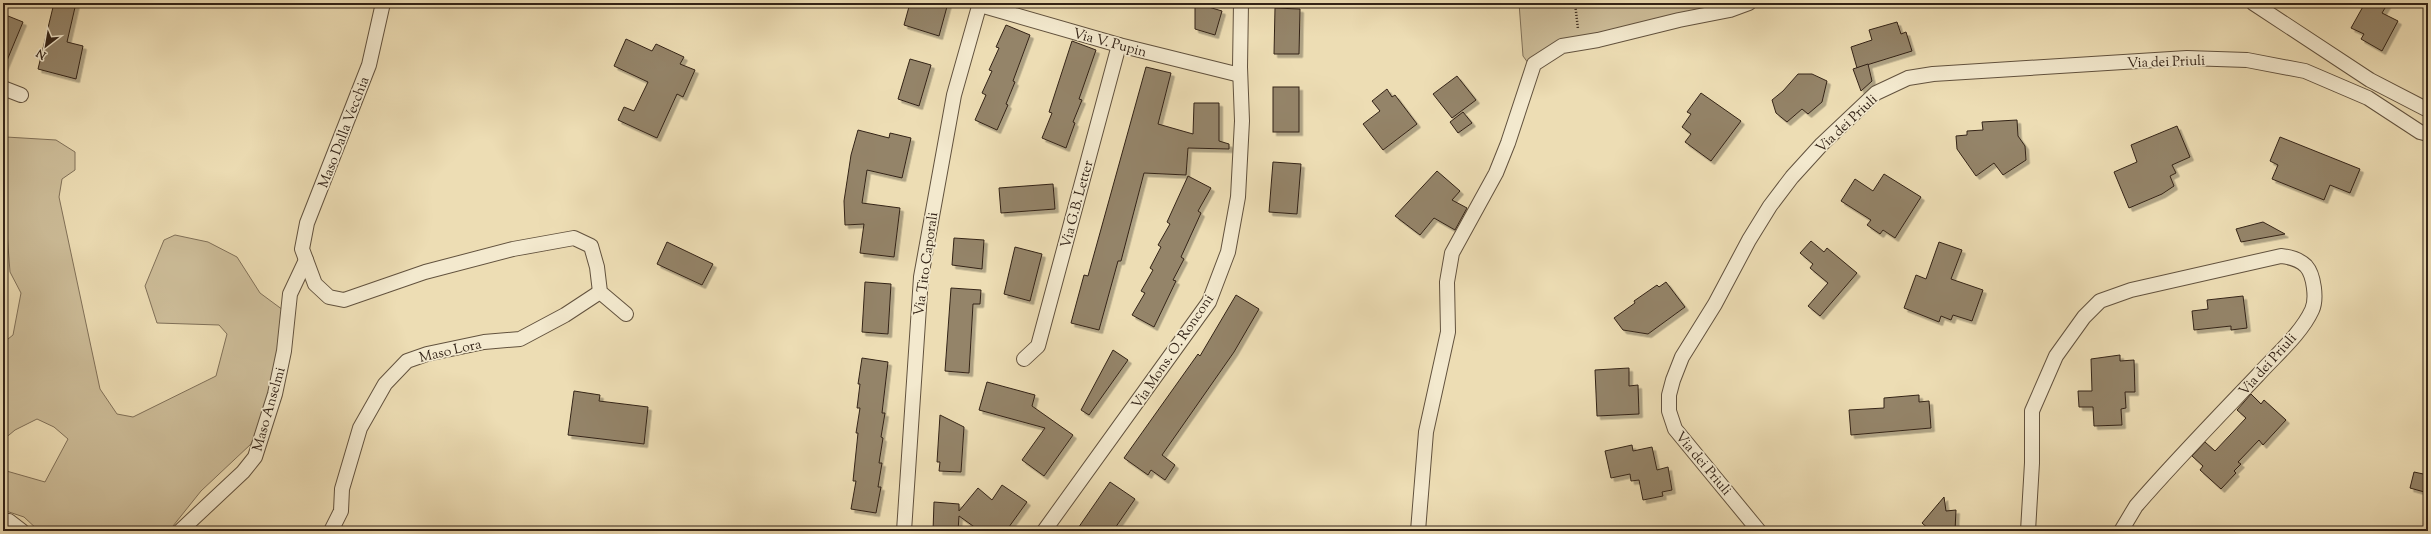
<svg xmlns="http://www.w3.org/2000/svg" width="2431" height="534" viewBox="0 0 2431 534" font-family="'Sorts Mill Goudy',serif">
	<style>
		.green { fill: #cdbd99; stroke: #807058 }
		.building { fill: #948469; stroke: #332317; filter: url(#shadow) }
		.lines { fill: none; stroke-linecap: round; stroke-linejoin: round }
		.minor-casing { stroke: #62523e; stroke-width: 16 }
		.path { stroke: #332317; stroke-width: 2.5; stroke-dasharray: 1 2; stroke-linecap: butt }
		.minor { stroke: #f3e9ce; stroke-width: 14 }
		.labels { text-anchor: middle; stroke-width: 3.5; stroke-linejoin: round; paint-order: stroke }
		.street-label { font-size: 14px; fill: #332317; stroke: #f3e9ce }
	</style>
	<defs>
		<filter id="shadow"><feDropShadow dx="3.5" dy="3.5" stdDeviation="0" flood-color="#0004"/></filter>
	</defs>
	<rect width="100%" height="100%" fill="#edddb4"/>
	<filter id="stains"><feTurbulence type="fractalNoise" baseFrequency=".005" numOctaves="4"/><feColorMatrix values="0 0 0 0 .2 0 0 0 0 .09 0 0 0 0 .02 0 0 0 .5 -.17"/></filter>
	<radialGradient id="worn" r=".72"><stop offset=".6" stop-color="#630" stop-opacity="0"/><stop offset="1" stop-color="#630" stop-opacity=".3"/></radialGradient>
	<g class="green">
		<polygon points="1519,3 1741,3 1597,38 1531,67 1523,56"/>
		<polygon points="6,137 56,140 75,152 75,170 62,179 59,197 100,389 117,414 133,417 216,376 227,334 219,325 157,323 145,286 164,240 175,235 208,242 237,257 260,293 283,310 271,397 265,417 251,444 201,491 169,531 39,531 24,517 3,510 3,470 45,482 68,439 54,427 37,419 15,430 3,440 3,343 13,335 21,293 10,272 7,232 3,229 3,146"/>
	</g>
	<g class="building">
		<polygon points="54,3 76,3 67,42 83,46 76,79 38,69"/>
		<polygon points="910,3 948,3 939,36 904,25"/>
		<polygon points="1195,3 1222,11 1215,35 1195,29"/>
		<polygon points="2365,3 2388,3 2382,13 2398,21 2382,51 2361,39 2364,34 2351,28"/>
		<polygon points="1275,8 1300,9 1299,54 1274,54"/>
		<polygon points="3,14 23,22 3,70"/>
		<polygon points="1897,22 1901,34 1906,32 1912,51 1857,68 1851,47 1872,40 1869,30"/>
		<polygon points="1006,25 1030,35 1013,81 1015,82 1006,104 1008,105 997,130 975,120 986,95 982,93 992,71 989,70 999,48 996,47"/>
		<polygon points="626,39 652,51 656,44 684,57 680,64 695,70 683,97 677,94 657,138 618,120 624,107 634,111 648,82 614,66"/>
		<polygon points="1072,41 1096,50 1079,99 1082,100 1073,122 1075,123 1066,148 1042,138 1052,113 1049,112"/>
		<polygon points="910,59 931,65 919,106 898,99"/>
		<polygon points="1868,64 1872,81 1861,91 1853,69"/>
		<polygon points="1146,67 1171,73 1158,124 1193,134 1194,103 1219,103 1219,141 1229,144 1229,149 1188,148 1186,175 1144,173 1121,261 1118,261 1099,330 1071,323 1084,275 1088,276"/>
		<polygon points="1798,74 1812,74 1827,81 1822,102 1808,114 1802,109 1787,122 1776,113 1772,100 1783,91"/>
		<polygon points="1457,76 1476,100 1452,118 1433,94"/>
		<rect x="1273" y="87" width="26" height="45"/>
		<polygon points="1387,89 1392,97 1395,95 1417,124 1383,150 1363,124 1380,111 1372,101"/>
		<polygon points="1701,93 1741,121 1711,161 1685,142 1691,134 1682,127 1691,114 1687,112"/>
		<polygon points="1463,112 1472,123 1458,133 1450,122"/>
		<polygon points="2017,120 2018,136 2025,146 2026,160 2003,175 1994,163 1976,176 1957,149 1956,136 1967,135 1967,131 1983,130 1982,122"/>
		<polygon points="2177,126 2190,157 2172,165 2176,173 2170,176 2174,186 2162,194 2129,208 2114,172 2137,162 2131,145"/>
		<polygon points="858,130 889,138 890,133 911,138 902,178 867,170 862,203 900,208 894,257 860,253 864,224 845,225 844,201 851,155"/>
		<polygon points="2280,137 2360,169 2350,193 2330,185 2324,200 2272,179 2278,165 2270,161"/>
		<polygon points="1273,162 1301,164 1297,214 1269,212"/>
		<polygon points="1437,171 1460,191 1452,200 1467,208 1455,230 1434,218 1420,235 1395,216"/>
		<polygon points="1884,174 1921,197 1895,238 1883,230 1880,234 1867,225 1871,220 1841,201 1855,179 1873,191"/>
		<polygon points="1188,176 1211,188 1198,211 1201,213 1181,257 1184,259 1173,280 1176,281 1154,327 1132,315 1145,293 1141,291 1153,270 1150,268 1161,247 1158,245 1170,224 1167,222"/>
		<polygon points="1053,184 1055,209 1001,213 999,188"/>
		<polygon points="2263,222 2285,234 2241,242 2236,229"/>
		<polygon points="954,238 984,240 982,269 952,265"/>
		<polygon points="1811,241 1824,252 1827,248 1857,273 1820,316 1808,306 1828,283 1810,268 1813,264 1800,253"/>
		<polygon points="667,242 713,264 702,285 657,264"/>
		<polygon points="1939,242 1962,250 1951,279 1983,290 1972,321 1953,315 1951,320 1941,316 1939,322 1904,308 1916,275 1926,279"/>
		<polygon points="1015,247 1042,254 1030,301 1004,294"/>
		<polygon points="865,282 891,284 888,334 862,332"/>
		<polygon points="1666,282 1685,307 1648,334 1623,330 1614,318 1635,303 1634,301 1657,285 1659,287"/>
		<polygon points="951,288 981,290 980,304 973,304 969,373 945,371"/>
		<polygon points="1236,295 1259,309 1234,352 1162,455 1175,465 1165,480 1151,470 1148,475 1124,458 1198,354 1200,356"/>
		<polygon points="2243,296 2247,328 2231,330 2231,326 2194,330 2192,311 2208,309 2207,300"/>
		<polygon points="1113,350 1128,360 1089,415 1081,410"/>
		<polygon points="2120,355 2120,361 2134,360 2135,392 2125,392 2126,408 2121,409 2122,425 2094,426 2093,407 2079,407 2078,391 2092,391 2091,359"/>
		<polygon points="862,358 888,362 882,413 885,413 881,437 883,438 879,463 882,463 878,487 881,487 876,513 851,509 856,481 853,481 858,433 856,433 860,408 857,408 860,384 858,384"/>
		<polygon points="1629,368 1629,386 1638,385 1639,414 1597,416 1595,370"/>
		<polygon points="987,382 1035,395 1032,406 1073,435 1044,476 1022,460 1045,428 979,410"/>
		<polygon points="574,391 600,395 599,401 648,407 644,444 568,435"/>
		<polygon points="2251,394 2261,404 2264,400 2286,420 2263,445 2259,440 2238,462 2241,464 2234,471 2236,473 2221,489 2200,470 2203,466 2192,456 2205,442 2215,451 2246,418 2237,410"/>
		<polygon points="1919,395 1919,402 1929,401 1931,428 1851,435 1849,410 1884,408 1884,398"/>
		<polygon points="940,415 964,427 961,472 939,471 940,462 937,462"/>
		<polygon points="1632,445 1633,451 1652,447 1657,470 1668,467 1672,490 1662,492 1663,496 1643,500 1639,480 1631,481 1630,474 1611,478 1605,451"/>
		<polygon points="2414,472 2428,475 2428,493 2410,488"/>
		<polygon points="1110,482 1135,499 1113,531 1076,531"/>
		<polygon points="1002,485 1027,502 1006,531 980,531 959,516 958,531 933,531 934,502 959,504 959,511 978,488 992,500"/>
		<polygon points="1944,497 1946,511 1956,510 1955,531 1931,531 1922,523"/>
	</g>
	<g class="lines">
		<defs>
			<g id="minor">
				<polyline points="383,3 369,65 307,223 302,249 315,284 329,297 344,300 425,272 513,249 574,238 591,246 597,267 600,292 626,314"/>
				<polyline points="2253,3 2370,80 2428,110"/>
				<polyline points="980,5 1119,45 1240,75"/>
				<polyline points="3,88 21,95"/>
				<polyline points="1024,359 1038,346 1119,45"/>
				<polyline points="3,521 9,521 22,531"/>
				<polyline points="180,531 243,472 255,457 275,394 284,351 290,294 306,260"/>
				<polyline points="331,531 341,511 342,489 360,428 385,384 407,361 427,354 484,342 520,339 565,315 600,292"/>
				<polyline points="904,531 921,277 954,95 980,3"/>
				<polyline points="1044,531 1209,302 1228,252 1238,197 1242,121 1240,67 1241,3"/>
				<polyline points="1418,531 1426,432 1448,332 1447,282 1452,253 1496,173 1508,143 1534,64 1562,46 1598,40 1679,20 1730,10 1749,3"/>
				<polyline points="1759,531 1675,429 1669,411 1669,395 1673,380 1682,357 1715,304 1749,240 1770,206 1792,177 1822,144 1876,93 1908,78 1933,74 2187,58 2247,60 2305,71 2368,98 2420,132 2428,134"/>
				<path d="M2028,531L2032,463V411L2056,356L2084,317L2100,301L2131,290L2281,256C2290,257 2299,259 2306,266C2314,275 2317,299 2312,310C2301,334 2276,355 2258,375C2217,418 2175,461 2136,506L2121,531"/>
			</g>
		</defs>
		<use href="#minor" class="minor-casing"/>
		<polyline class="path" points="1575,3 1578,29"/>
		<use href="#minor" class="minor"/>
	</g>
	<g class="labels">
		<g class="street-label">
			<text transform="translate(1110 42) rotate(15)" y="5">Via V. Pupin</text>
			<text transform="translate(2166 61) rotate(-2)" y="5">Via dei Priuli</text>
			<text transform="translate(1846 123) rotate(-43)" y="5">Via dei Priuli</text>
			<text transform="translate(343 132) rotate(-69)" y="5">Maso Dalla Vecchia</text>
			<text transform="translate(1076 204) rotate(-75)" y="5">Via G.B. Letter</text>
			<text transform="translate(925 264) rotate(-82)" y="5">Via Tito Caporali</text>
			<text transform="translate(450 350) rotate(-13)" y="5">Maso Lora</text>
			<text transform="translate(1172 351) rotate(-56)" y="5">Via Mons. O. Ronconi</text>
			<text transform="translate(2267 364) rotate(-48)" y="5">Via dei Priuli</text>
			<text transform="translate(268 409) rotate(-74)" y="5">Maso Anselmi</text>
			<text transform="translate(1704 463) rotate(50)" y="5">Via dei Priuli</text>
		</g>
	</g>
	<rect width="2431" height="534" fill="none" stroke="#edddb4" stroke-width="16"/>
	<rect x="4" y="4" width="2423" height="526" fill="none" stroke="#332317" stroke-width="2"/>
	<rect x="8" y="8" width="2415" height="518" fill="none" stroke="#332317"/>
	<g transform="translate(46 46) rotate(211)" stroke="#f3e9ce" stroke-width="3" paint-order="stroke">
	<path d="M0-3L7 15L0 10L-7 15Z" fill="#332317"/>
	<text y="-6" font-size="11" font-weight="bold" text-anchor="middle" fill="#332317">N</text>
	</g>
	<rect width="100%" height="100%" filter="url(#stains)"/>
	<rect width="100%" height="100%" fill="url(#worn)"/>
</svg>
